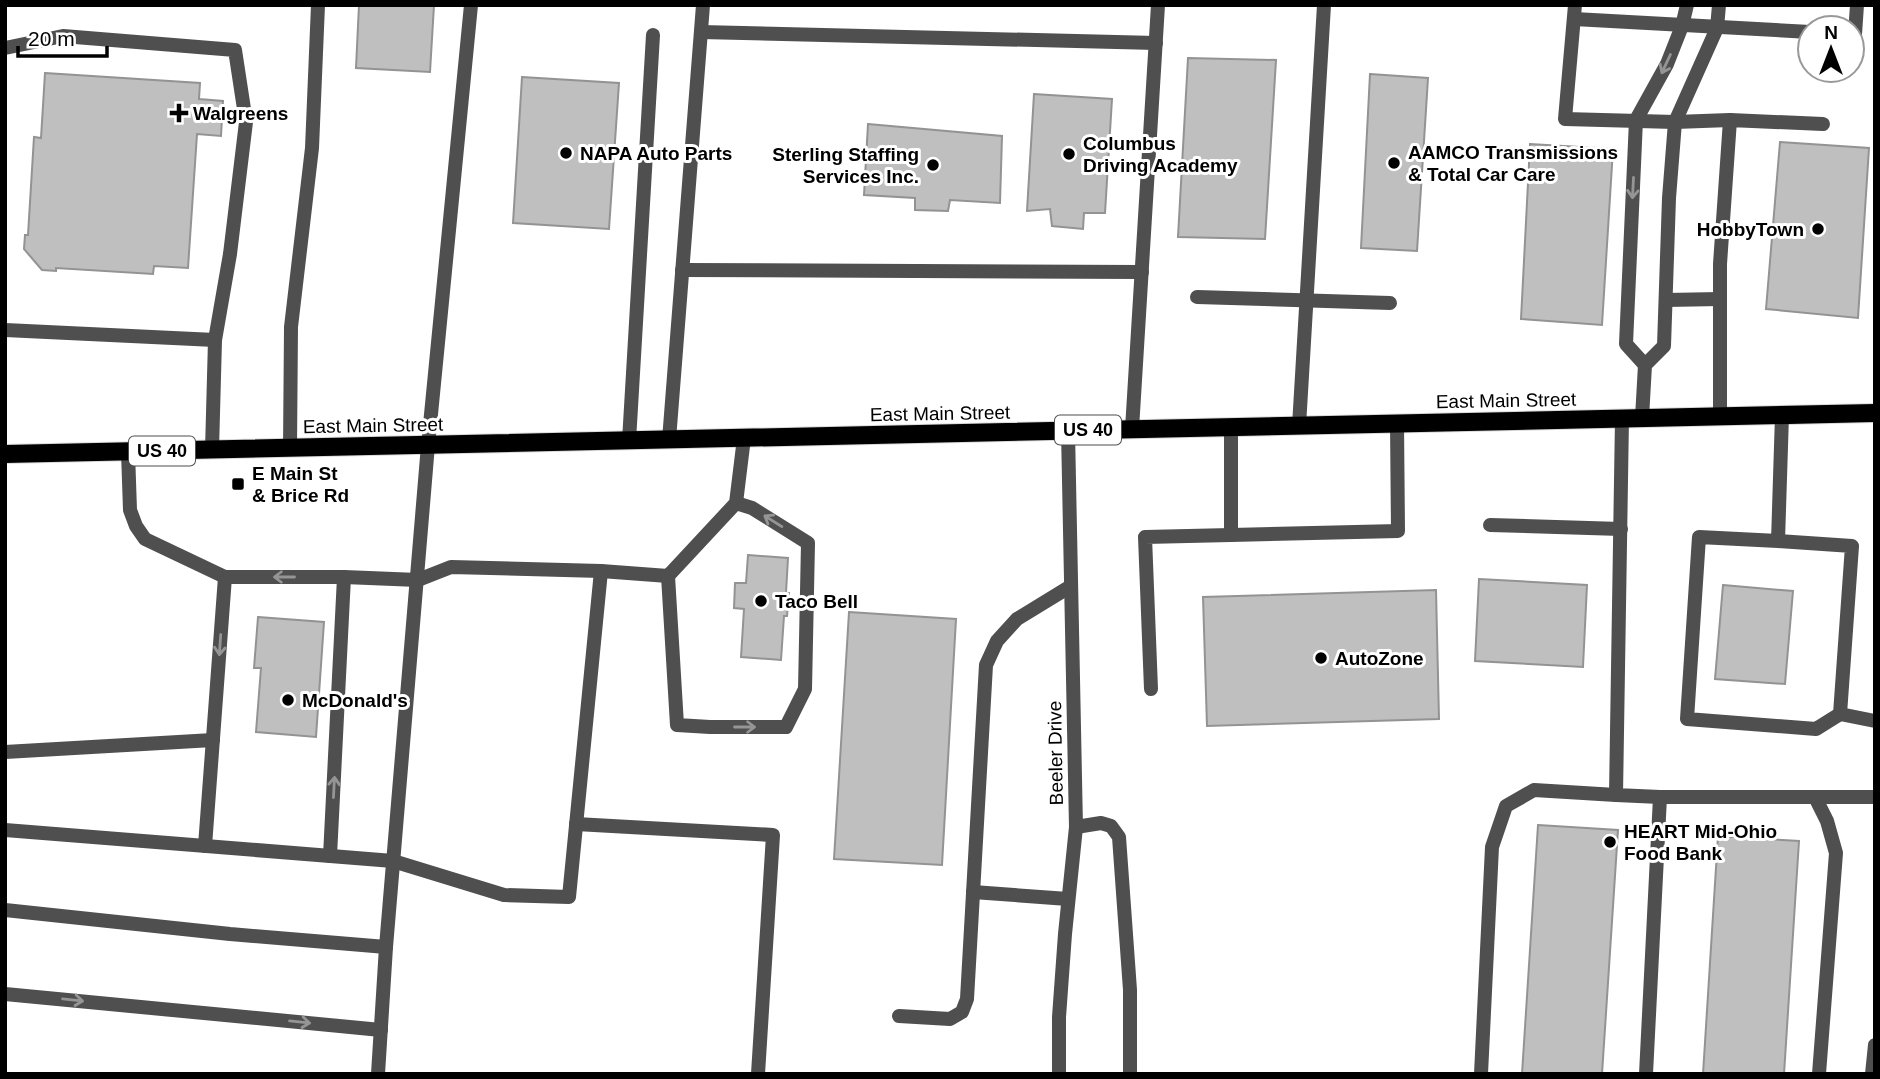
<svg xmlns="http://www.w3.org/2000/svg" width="1880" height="1079" viewBox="0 0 1880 1079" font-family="Helvetica,sans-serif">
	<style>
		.building { fill: #bfbfbf; stroke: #939393; stroke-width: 2 }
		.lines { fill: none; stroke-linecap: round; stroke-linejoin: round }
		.primary-casing { stroke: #dbdbdb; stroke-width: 20 }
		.lane { stroke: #4f4f4f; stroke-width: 14 }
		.street { stroke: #4f4f4f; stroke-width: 14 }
		.primary { stroke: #000; stroke-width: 18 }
		.oneway { stroke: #959595 }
		.poi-dot { fill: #000; stroke: #fff; stroke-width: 2.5 }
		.labels { text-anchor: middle; stroke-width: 6; stroke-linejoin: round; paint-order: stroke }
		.shield { fill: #fff; stroke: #4c4c4c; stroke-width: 2 }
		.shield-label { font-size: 18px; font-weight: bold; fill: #000 }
		.poi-label { font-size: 19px; font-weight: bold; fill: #000; stroke: #fff; text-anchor: start }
		.street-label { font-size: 19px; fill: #000; stroke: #fff }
	</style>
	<rect width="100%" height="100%" fill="#fff"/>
	<g class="building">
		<polygon points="359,5 434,5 430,72 356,68"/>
		<polygon points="1188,58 1276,60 1265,239 1178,237"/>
		<polygon points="45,73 200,83 199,99 223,101 221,136 197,134 188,268 154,266 153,274 56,268 56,271 42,270 24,249 25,235 28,235 34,137 41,138"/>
		<polygon points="1370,74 1428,78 1417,251 1361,248"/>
		<polygon points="522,77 619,83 609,229 513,223"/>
		<polygon points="1034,94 1112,99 1105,213 1084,213 1083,229 1052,226 1050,209 1027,211"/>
		<polygon points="868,124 1002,136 1000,203 950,200 948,211 915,210 915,198 864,195"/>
		<polygon points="1780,142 1869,148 1858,318 1766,309"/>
		<polygon points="1530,144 1613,149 1602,325 1521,319"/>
		<polygon points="748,555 788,558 786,593 789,593 787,616 784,616 781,660 741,657 744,609 734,608 735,583 746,583"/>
		<polygon points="1479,579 1587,585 1583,667 1475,661"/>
		<polygon points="1723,585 1793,591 1785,684 1715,679"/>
		<polygon points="1436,590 1439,719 1207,726 1203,597"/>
		<polygon points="849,612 956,619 942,865 834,859"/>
		<polygon points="258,617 324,622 316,737 256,732 261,668 254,668"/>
		<polygon points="1538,825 1618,830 1602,1074 1522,1074"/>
		<polygon points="1718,836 1799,841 1784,1074 1703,1074"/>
	</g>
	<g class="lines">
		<defs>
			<polyline id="primary" points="5,454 1875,413"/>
		</defs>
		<use href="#primary" class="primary-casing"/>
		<g class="lane">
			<polyline points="1575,5 1565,119 1675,122 1730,120"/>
			<polyline points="1574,19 1810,32"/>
			<polyline points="701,32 1156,43"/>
			<polyline points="1852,34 1855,34 1857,5"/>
			<polyline points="5,48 63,36 235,50 246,122 230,254 215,340 212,450"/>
			<polyline points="682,270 1142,272"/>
			<polyline points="1197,297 1390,303"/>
			<polyline points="1666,300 1720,299"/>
			<polyline points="5,330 215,340"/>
			<polyline points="1645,365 1626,344 1636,120 1667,64 1682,26 1687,5"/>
			<polyline points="1720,416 1720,264 1730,120 1823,124"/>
			<polyline points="1622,418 1616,795 1660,797 1815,797 1827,821 1836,853 1819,1074"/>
			<polyline points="1642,418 1645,365 1664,346 1669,198 1675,122 1717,28 1719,5"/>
			<polyline points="1299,426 1324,5"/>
			<polyline points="1231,427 1231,535 1398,531 1397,423"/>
			<polyline points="1132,429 1158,5"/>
			<polyline points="669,440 703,5"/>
			<polyline points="629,441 653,35"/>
			<polyline points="290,448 291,327 312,148 318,5"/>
			<polyline points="128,452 130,510 136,526 145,539 225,577 344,577 418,580 451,567 601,571 668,576 736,503 744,438"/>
			<polyline points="1490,525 1621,529"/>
			<polyline points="1778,541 1699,537 1687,719 1816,729 1840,714 1852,546 1778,541 1782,415"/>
			<polyline points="668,576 677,725 710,727 786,727 805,689 808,543 752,508 736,503"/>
			<polyline points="1151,689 1145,537 1231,535"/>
			<polyline points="1840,714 1875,721"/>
			<polyline points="5,752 213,740"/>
			<polyline points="1815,797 1875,797"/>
			<polyline points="576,824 773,835 758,1074"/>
			<polyline points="1076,827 1101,823 1111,826 1119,837 1130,990 1130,1074"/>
			<polyline points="5,830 393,861 504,895 569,897 601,571"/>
			<polyline points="205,846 225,577"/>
			<polyline points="330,856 344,577"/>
			<polyline points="973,892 1068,899"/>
			<polyline points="5,910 230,934 386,947"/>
			<polyline points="5,994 381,1030"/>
			<polyline points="899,1016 950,1019 962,1012 967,999 986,665 997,641 1017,619 1071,586"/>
			<polyline points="378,1074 386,947 428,445 471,5"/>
			<polyline points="1481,1074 1492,847 1506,806 1534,790 1616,795"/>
			<polyline points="1646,1074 1660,797"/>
			<polyline points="1872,1074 1875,1045"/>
		</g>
		<polyline class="street" points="1059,1074 1059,1017 1065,934 1076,827 1068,431"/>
		<use href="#primary" class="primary"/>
	</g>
	<defs><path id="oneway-shaft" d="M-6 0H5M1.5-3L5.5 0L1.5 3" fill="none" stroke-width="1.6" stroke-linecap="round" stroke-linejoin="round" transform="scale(1.75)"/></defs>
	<g class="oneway">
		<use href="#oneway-shaft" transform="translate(1666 64) rotate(115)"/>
		<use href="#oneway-shaft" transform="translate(1633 188) rotate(93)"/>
		<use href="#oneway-shaft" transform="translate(773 521) rotate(-148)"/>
		<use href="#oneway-shaft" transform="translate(284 577) rotate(180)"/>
		<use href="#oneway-shaft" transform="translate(220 645) rotate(94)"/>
		<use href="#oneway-shaft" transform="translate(745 727)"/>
		<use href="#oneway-shaft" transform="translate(334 787) rotate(-87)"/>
		<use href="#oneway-shaft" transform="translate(73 1000) rotate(6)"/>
		<use href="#oneway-shaft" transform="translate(300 1022) rotate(6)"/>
	</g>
	<g class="poi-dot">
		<path d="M175.5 102.5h7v7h7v7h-7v7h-7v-7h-7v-7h7z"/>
		<circle cx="566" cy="153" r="7"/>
		<circle cx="1069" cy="154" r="7"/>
		<circle cx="1394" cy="163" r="7"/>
		<circle cx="933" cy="165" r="7"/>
		<circle cx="1818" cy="229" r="7"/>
		<rect x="231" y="477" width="14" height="14" rx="3.5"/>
		<circle cx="761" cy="601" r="7"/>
		<circle cx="1321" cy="658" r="7"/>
		<circle cx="288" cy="700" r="7"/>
		<circle cx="1610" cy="842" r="7"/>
	</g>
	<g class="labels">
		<g class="shield">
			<rect x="1055" y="415.5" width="66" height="29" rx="5"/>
			<rect x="129" y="436.5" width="66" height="29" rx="5"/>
		</g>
		<g class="shield-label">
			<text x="1088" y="436">US 40</text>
			<text x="162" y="457">US 40</text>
		</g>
		<g class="poi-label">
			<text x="193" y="120">Walgreens</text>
			<text x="1083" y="150">Columbus<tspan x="1083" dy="22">Driving Academy</tspan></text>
			<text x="1408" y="159">AAMCO Transmissions<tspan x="1408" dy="22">&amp; Total Car Care</tspan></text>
			<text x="580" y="160">NAPA Auto Parts</text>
			<text x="919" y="161" text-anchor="end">Sterling Staffing<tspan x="919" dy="22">Services Inc.</tspan></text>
			<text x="1804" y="236" text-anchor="end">HobbyTown</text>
			<text x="252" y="480">E Main St<tspan x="252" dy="22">&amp; Brice Rd</tspan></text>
			<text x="775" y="608">Taco Bell</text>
			<text x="1335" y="665">AutoZone</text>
			<text x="302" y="707">McDonald's</text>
			<text x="1624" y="838">HEART Mid-Ohio<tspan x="1624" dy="22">Food Bank</tspan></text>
		</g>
		<g class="street-label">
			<text transform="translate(1506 400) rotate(-1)" y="7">East Main Street</text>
			<text transform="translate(940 413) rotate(-1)" y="7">East Main Street</text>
			<text transform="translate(373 425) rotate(-1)" y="7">East Main Street</text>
			<text transform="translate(1055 753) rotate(-91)" y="7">Beeler Drive</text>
		</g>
	</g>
	<rect width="1880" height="1079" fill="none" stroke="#000000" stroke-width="14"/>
	<g transform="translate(1831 49)"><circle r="33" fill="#ffffff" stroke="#999999" stroke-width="2"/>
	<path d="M0-5L12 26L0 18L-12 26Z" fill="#000000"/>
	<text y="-10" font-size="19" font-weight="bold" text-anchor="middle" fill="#000000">N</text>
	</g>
	<path d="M18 46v10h89v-10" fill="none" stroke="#000000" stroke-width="3.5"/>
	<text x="28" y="46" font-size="21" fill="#000000" stroke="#ffffff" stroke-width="5" paint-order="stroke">20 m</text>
</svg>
